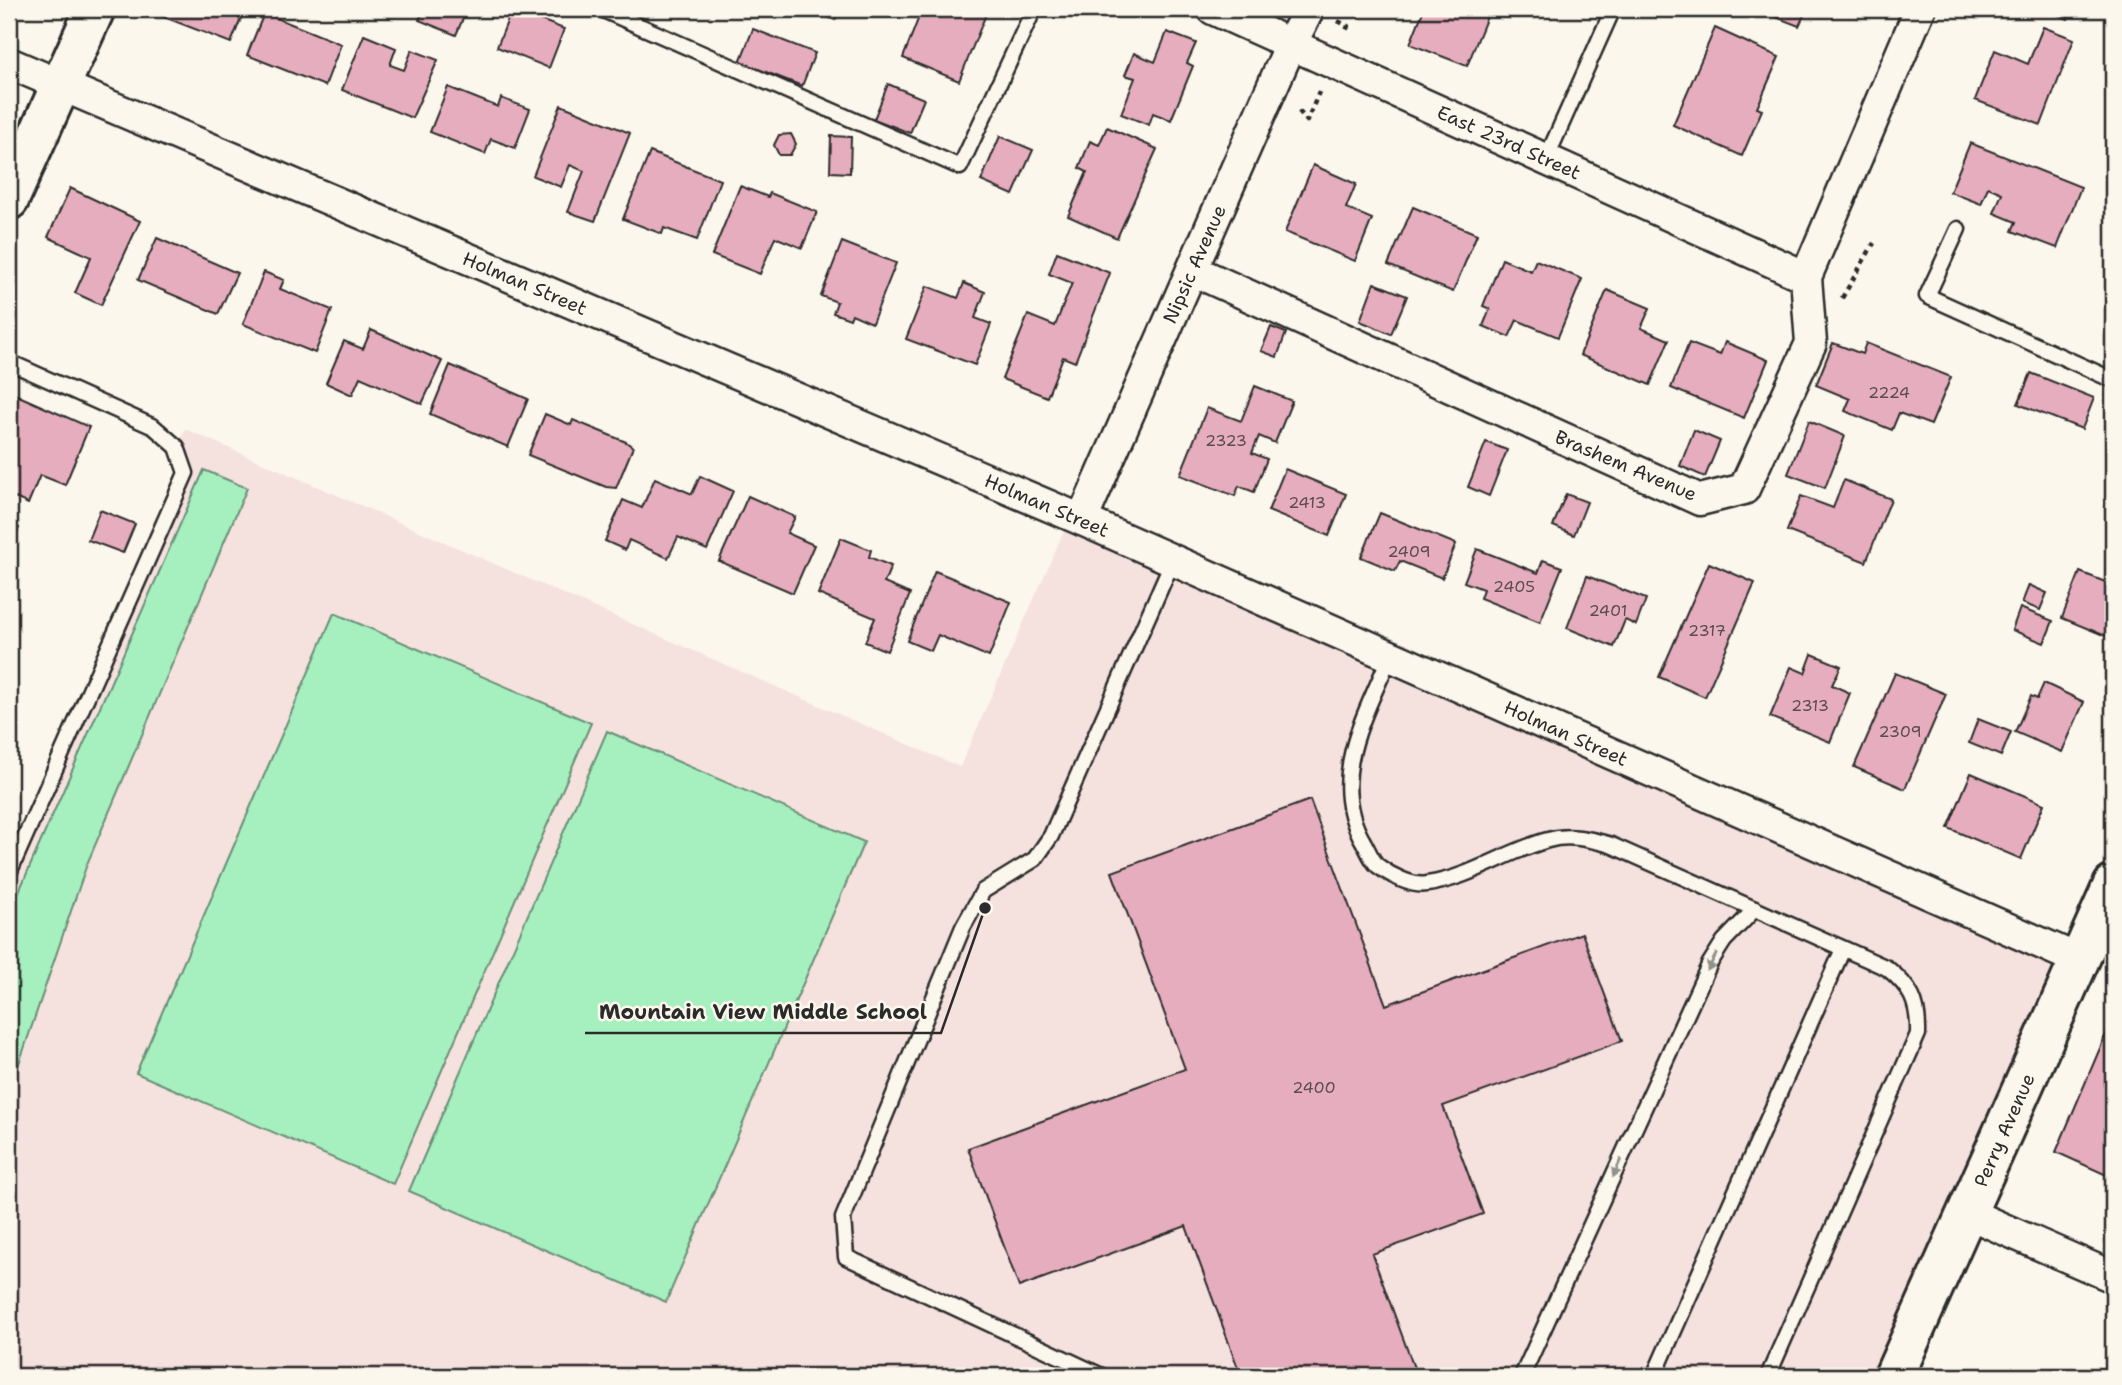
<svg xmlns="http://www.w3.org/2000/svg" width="2122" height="1385" viewBox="0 0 2122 1385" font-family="'Shantell Sans',sans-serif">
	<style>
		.built { fill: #f5e1de }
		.green { fill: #a6f0bf; stroke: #688e75; stroke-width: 2 }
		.building { fill: #e6adbf; stroke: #2b2b2b; stroke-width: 2 }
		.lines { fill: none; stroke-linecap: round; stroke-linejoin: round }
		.lane-casing { stroke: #2b2b2b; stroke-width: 19 }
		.street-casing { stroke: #2b2b2b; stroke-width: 35 }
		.secondary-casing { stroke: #2b2b2b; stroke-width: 44 }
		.path { stroke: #2b2b2b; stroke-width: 4.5; stroke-dasharray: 5 5; stroke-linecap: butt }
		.lane { stroke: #fbf7ec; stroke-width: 14 }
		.street { stroke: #fbf7ec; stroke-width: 30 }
		.secondary { stroke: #fbf7ec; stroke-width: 38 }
		.oneway { fill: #93918c }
		.labels { text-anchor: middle; stroke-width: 5; stroke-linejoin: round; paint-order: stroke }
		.number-label { font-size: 16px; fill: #5a4c50 }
		.street-label { font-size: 19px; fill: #2b2b2b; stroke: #fbf7ec }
		.leader { fill: none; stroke: #2b2b2b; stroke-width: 2.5 }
		.callout-dot { fill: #2b2b2b; stroke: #fbf7ec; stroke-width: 2.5 }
		.callout-label { font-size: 21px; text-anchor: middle; font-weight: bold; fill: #2b2b2b; stroke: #fbf7ec; stroke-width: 5; stroke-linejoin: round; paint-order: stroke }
	</style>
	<rect width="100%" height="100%" fill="#fbf7ec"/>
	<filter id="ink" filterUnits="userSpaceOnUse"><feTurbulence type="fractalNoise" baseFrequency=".0143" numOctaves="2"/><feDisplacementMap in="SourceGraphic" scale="14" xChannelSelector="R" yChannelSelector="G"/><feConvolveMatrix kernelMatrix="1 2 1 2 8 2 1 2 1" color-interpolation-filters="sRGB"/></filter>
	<g filter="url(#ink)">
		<polygon class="built" points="185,429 960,767 1071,515 2079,960 1894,1376 9,1376 9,873 186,474 177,447"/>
		<g class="green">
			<polygon points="204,470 247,488 87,864 9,1093 9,914"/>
			<polygon points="334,613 591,723 393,1184 136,1073"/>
			<polygon points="607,731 864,842 666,1302 409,1191"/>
		</g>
		<g class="building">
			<polygon points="158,9 245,9 231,43 156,14"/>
			<polygon points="424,9 467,9 456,35 419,20"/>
			<polygon points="512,9 564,29 549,68 497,47"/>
			<polygon points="805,9 840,9 835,20"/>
			<polygon points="922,9 988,9 959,81 903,58"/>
			<polygon points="1424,9 1490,9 1467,66 1410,44"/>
			<polygon points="1755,9 1807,9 1799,26"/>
			<polygon points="2044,9 2072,9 2068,19"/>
			<polygon points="264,13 341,44 325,86 247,55"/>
			<polygon points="2043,27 2074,39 2041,125 1975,100 1995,50 2028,64"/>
			<polygon points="1715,28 1779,57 1757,108 1762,110 1742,156 1673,125"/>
			<polygon points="753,29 815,53 802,86 740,62"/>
			<polygon points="1167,32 1196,43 1187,63 1193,66 1171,120 1153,113 1149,125 1121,114 1135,78 1125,75 1134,53 1155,62"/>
			<polygon points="364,35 396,48 390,65 404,70 412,50 438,60 412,118 342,90"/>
			<polygon points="888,84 924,99 910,133 874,119"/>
			<polygon points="448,87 498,107 501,98 530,109 515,148 491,139 485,154 430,132"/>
			<polygon points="561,105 630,133 595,221 568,212 584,171 570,165 561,187 533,176"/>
			<polygon points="1107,127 1157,149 1117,238 1068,216 1087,172 1079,168 1090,141 1099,145"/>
			<polygon points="791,134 796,144 790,155 779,155 774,145 779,135"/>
			<polygon points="831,136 851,137 850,173 830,172"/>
			<polygon points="1000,136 1033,150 1013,195 981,181"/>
			<polygon points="1970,143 2081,187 2057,248 2012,231 2016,222 1994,213 2002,193 1988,187 1981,204 1950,192"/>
			<polygon points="650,152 720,180 697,240 664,228 662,234 623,219"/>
			<polygon points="1313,165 1356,184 1346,208 1372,219 1355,261 1285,232"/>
			<polygon points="740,186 768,197 770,193 817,212 802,248 775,237 760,274 712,255"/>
			<polygon points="70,188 140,221 101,305 75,293 91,257 48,237"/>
			<polygon points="1413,207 1477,234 1453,292 1388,265"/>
			<polygon points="157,238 237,273 218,314 138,280"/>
			<polygon points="842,242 896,263 872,323 852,314 850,319 833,313 837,302 821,296"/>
			<polygon points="1057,252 1110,273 1075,362 1063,357 1047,397 1002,379 1028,315 1055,326 1072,283 1049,274"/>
			<polygon points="1502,259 1531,271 1536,260 1582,279 1558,337 1517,320 1509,337 1483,326 1490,309 1483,306"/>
			<polygon points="264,272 284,280 280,289 332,310 315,353 243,324"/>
			<polygon points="964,283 985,292 975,318 991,324 975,365 906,339 927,286 958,298"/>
			<polygon points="1374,283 1407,296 1391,334 1360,321"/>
			<polygon points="1607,290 1650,308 1641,328 1669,340 1650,385 1580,355"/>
			<polygon points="1271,327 1286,333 1277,357 1261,351"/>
			<polygon points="371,330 442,361 422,404 360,377 352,395 326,383 344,341 363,349"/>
			<polygon points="1725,342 1768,360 1744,418 1671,388 1689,343 1720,355"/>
			<polygon points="1833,343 1862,354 1866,343 1951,377 1931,425 1899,413 1892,430 1845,411 1850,399 1816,385"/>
			<polygon points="450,365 528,399 508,447 430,414"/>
			<polygon points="2031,373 2094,398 2082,429 2018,404"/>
			<polygon points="1255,386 1292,401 1275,443 1259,436 1252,453 1267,459 1254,492 1239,486 1235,496 1180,475 1207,408 1241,421"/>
			<polygon points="12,393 89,427 65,485 40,475 28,504 9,495 9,401"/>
			<polygon points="545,414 571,425 573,420 626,442 633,447 616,488 606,487 528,455"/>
			<polygon points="1809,421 1845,436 1825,488 1788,474"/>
			<polygon points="1694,430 1720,441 1705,477 1680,466"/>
			<polygon points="1486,442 1507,450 1489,496 1468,487"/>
			<polygon points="1285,469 1346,494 1329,536 1268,511"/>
			<polygon points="700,476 733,491 707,550 678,537 668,558 629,540 625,550 605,541 623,500 642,508 655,478 692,494"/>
			<polygon points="1844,480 1891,499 1866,562 1787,531 1801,496 1833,508"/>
			<polygon points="1566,494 1587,502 1574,535 1553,526"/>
			<polygon points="748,496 795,517 787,533 814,545 793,593 719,561"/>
			<polygon points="100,510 135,524 123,553 88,540"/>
			<polygon points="1380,513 1456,544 1442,578 1400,561 1395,571 1361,557"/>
			<polygon points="9,523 19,528 9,550"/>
			<polygon points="841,538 871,550 869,557 891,566 884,583 910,594 887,651 865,642 875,618 818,594"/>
			<polygon points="1477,549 1538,573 1543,560 1562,567 1540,622 1480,598 1483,589 1464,582"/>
			<polygon points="1709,563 1755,583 1705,697 1659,677"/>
			<polygon points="935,571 1011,602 989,657 938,635 931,651 907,641"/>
			<polygon points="2080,572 2113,585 2113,639 2062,618"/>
			<polygon points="1587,576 1646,599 1636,625 1625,620 1614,647 1567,628"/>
			<polygon points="2029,585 2047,593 2040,610 2022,603"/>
			<polygon points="2020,608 2053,621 2044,643 2012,630"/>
			<polygon points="1812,654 1841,666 1832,685 1850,693 1830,742 1770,717 1791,667 1805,673"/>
			<polygon points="1895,673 1946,694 1905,789 1854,767"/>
			<polygon points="2044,683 2084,702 2062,752 2015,732 2031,696 2037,699"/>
			<polygon points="1978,719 2011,732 2001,756 1969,743"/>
			<polygon points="1971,773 2044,804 2021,859 1948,828"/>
			<polygon points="1310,800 1386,1005 1582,933 1622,1041 1443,1106 1483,1214 1372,1254 1417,1376 1241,1376 1186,1226 1019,1287 968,1148 1185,1069 1112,872"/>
			<polygon points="2111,1022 2113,1023 2113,1178 2056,1152"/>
		</g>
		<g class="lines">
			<defs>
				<g id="lane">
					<polyline points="601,9 960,167 1034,9"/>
					<polyline points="1546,159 1613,9"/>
					<polyline points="1958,229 1927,296 2113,380"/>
					<polyline points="9,362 154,427 177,447 186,473 9,873"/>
					<path d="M1390,656C1365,716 1326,780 1364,843C1368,850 1372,861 1378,866C1390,875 1412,887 1427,884C1470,878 1507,851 1548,840C1569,834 1590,839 1611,845L1887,968C1911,987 1919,1003 1918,1034L1768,1376"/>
					<polyline points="2089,939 2113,950"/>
					<polyline points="1102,1376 846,1257 843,1218 963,927 983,891 1035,859 1051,836 1173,560"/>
					<polyline points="1522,1376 1710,963 1724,941 1755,909"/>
					<polyline points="1654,1376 1843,949"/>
				</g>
				<g id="street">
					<polyline points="1213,9 1806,277"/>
					<polyline points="9,63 1082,520 2079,960"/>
					<polyline points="1192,270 1700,500 1744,489 1811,343 1806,277 1920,9"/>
					<polyline points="1082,520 1291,44 1309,9"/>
					<polyline points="1967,1213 2113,1277"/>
				</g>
				<g id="secondary">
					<polyline points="9,200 95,9"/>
					<polyline points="1894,1376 2113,885"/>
				</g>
			</defs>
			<use href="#lane" class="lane-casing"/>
			<use href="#street" class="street-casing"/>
			<use href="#secondary" class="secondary-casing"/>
			<g class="path">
				<polyline points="1338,21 1348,26 1345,33"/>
				<polyline points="1299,111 1307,121 1319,92"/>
				<polyline points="1842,298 1874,243"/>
			</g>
			<use href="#lane" class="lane"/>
			<use href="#street" class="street"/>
			<use href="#secondary" class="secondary"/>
		</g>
		<defs><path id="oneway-solid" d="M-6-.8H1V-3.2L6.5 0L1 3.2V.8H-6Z" transform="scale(1.75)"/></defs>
		<g class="oneway">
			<use href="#oneway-solid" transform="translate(1712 962) rotate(118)"/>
			<use href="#oneway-solid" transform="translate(1617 1168) rotate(114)"/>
		</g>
	</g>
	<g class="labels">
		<g class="number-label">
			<text x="1889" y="398">2224</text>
			<text x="1226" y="446">2323</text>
			<text x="1307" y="508">2413</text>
			<text x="1409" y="557">2409</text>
			<text x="1514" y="592">2405</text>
			<text x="1608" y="616">2401</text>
			<text x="1707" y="636">2317</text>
			<text x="1810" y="711">2313</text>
			<text x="1900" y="737">2309</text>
			<text x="1314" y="1093">2400</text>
		</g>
		<g class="street-label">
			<text transform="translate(1509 142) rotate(24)" y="7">East 23rd Street</text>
			<text transform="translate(1194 264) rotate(-66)" y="7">Nipsic Avenue</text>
			<text transform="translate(525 283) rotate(23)" y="7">Holman Street</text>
			<text transform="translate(1626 465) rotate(23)" y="7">Brashem Avenue</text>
			<text transform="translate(1047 505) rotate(23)" y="7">Holman Street</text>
			<text transform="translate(1566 733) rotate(24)" y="7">Holman Street</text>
			<text transform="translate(2004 1130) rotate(-66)" y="7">Perry Avenue</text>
		</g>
	</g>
	<path class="leader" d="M985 908L941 1033H585"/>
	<circle class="callout-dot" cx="985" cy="908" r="7"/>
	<g class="callout-label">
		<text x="763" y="1019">Mountain View Middle School</text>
	</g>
	<rect width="2122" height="1385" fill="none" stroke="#fbf7ec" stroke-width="35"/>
	<rect x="18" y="18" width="2087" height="1350" fill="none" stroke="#2b2b2b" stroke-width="2.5" filter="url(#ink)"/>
</svg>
